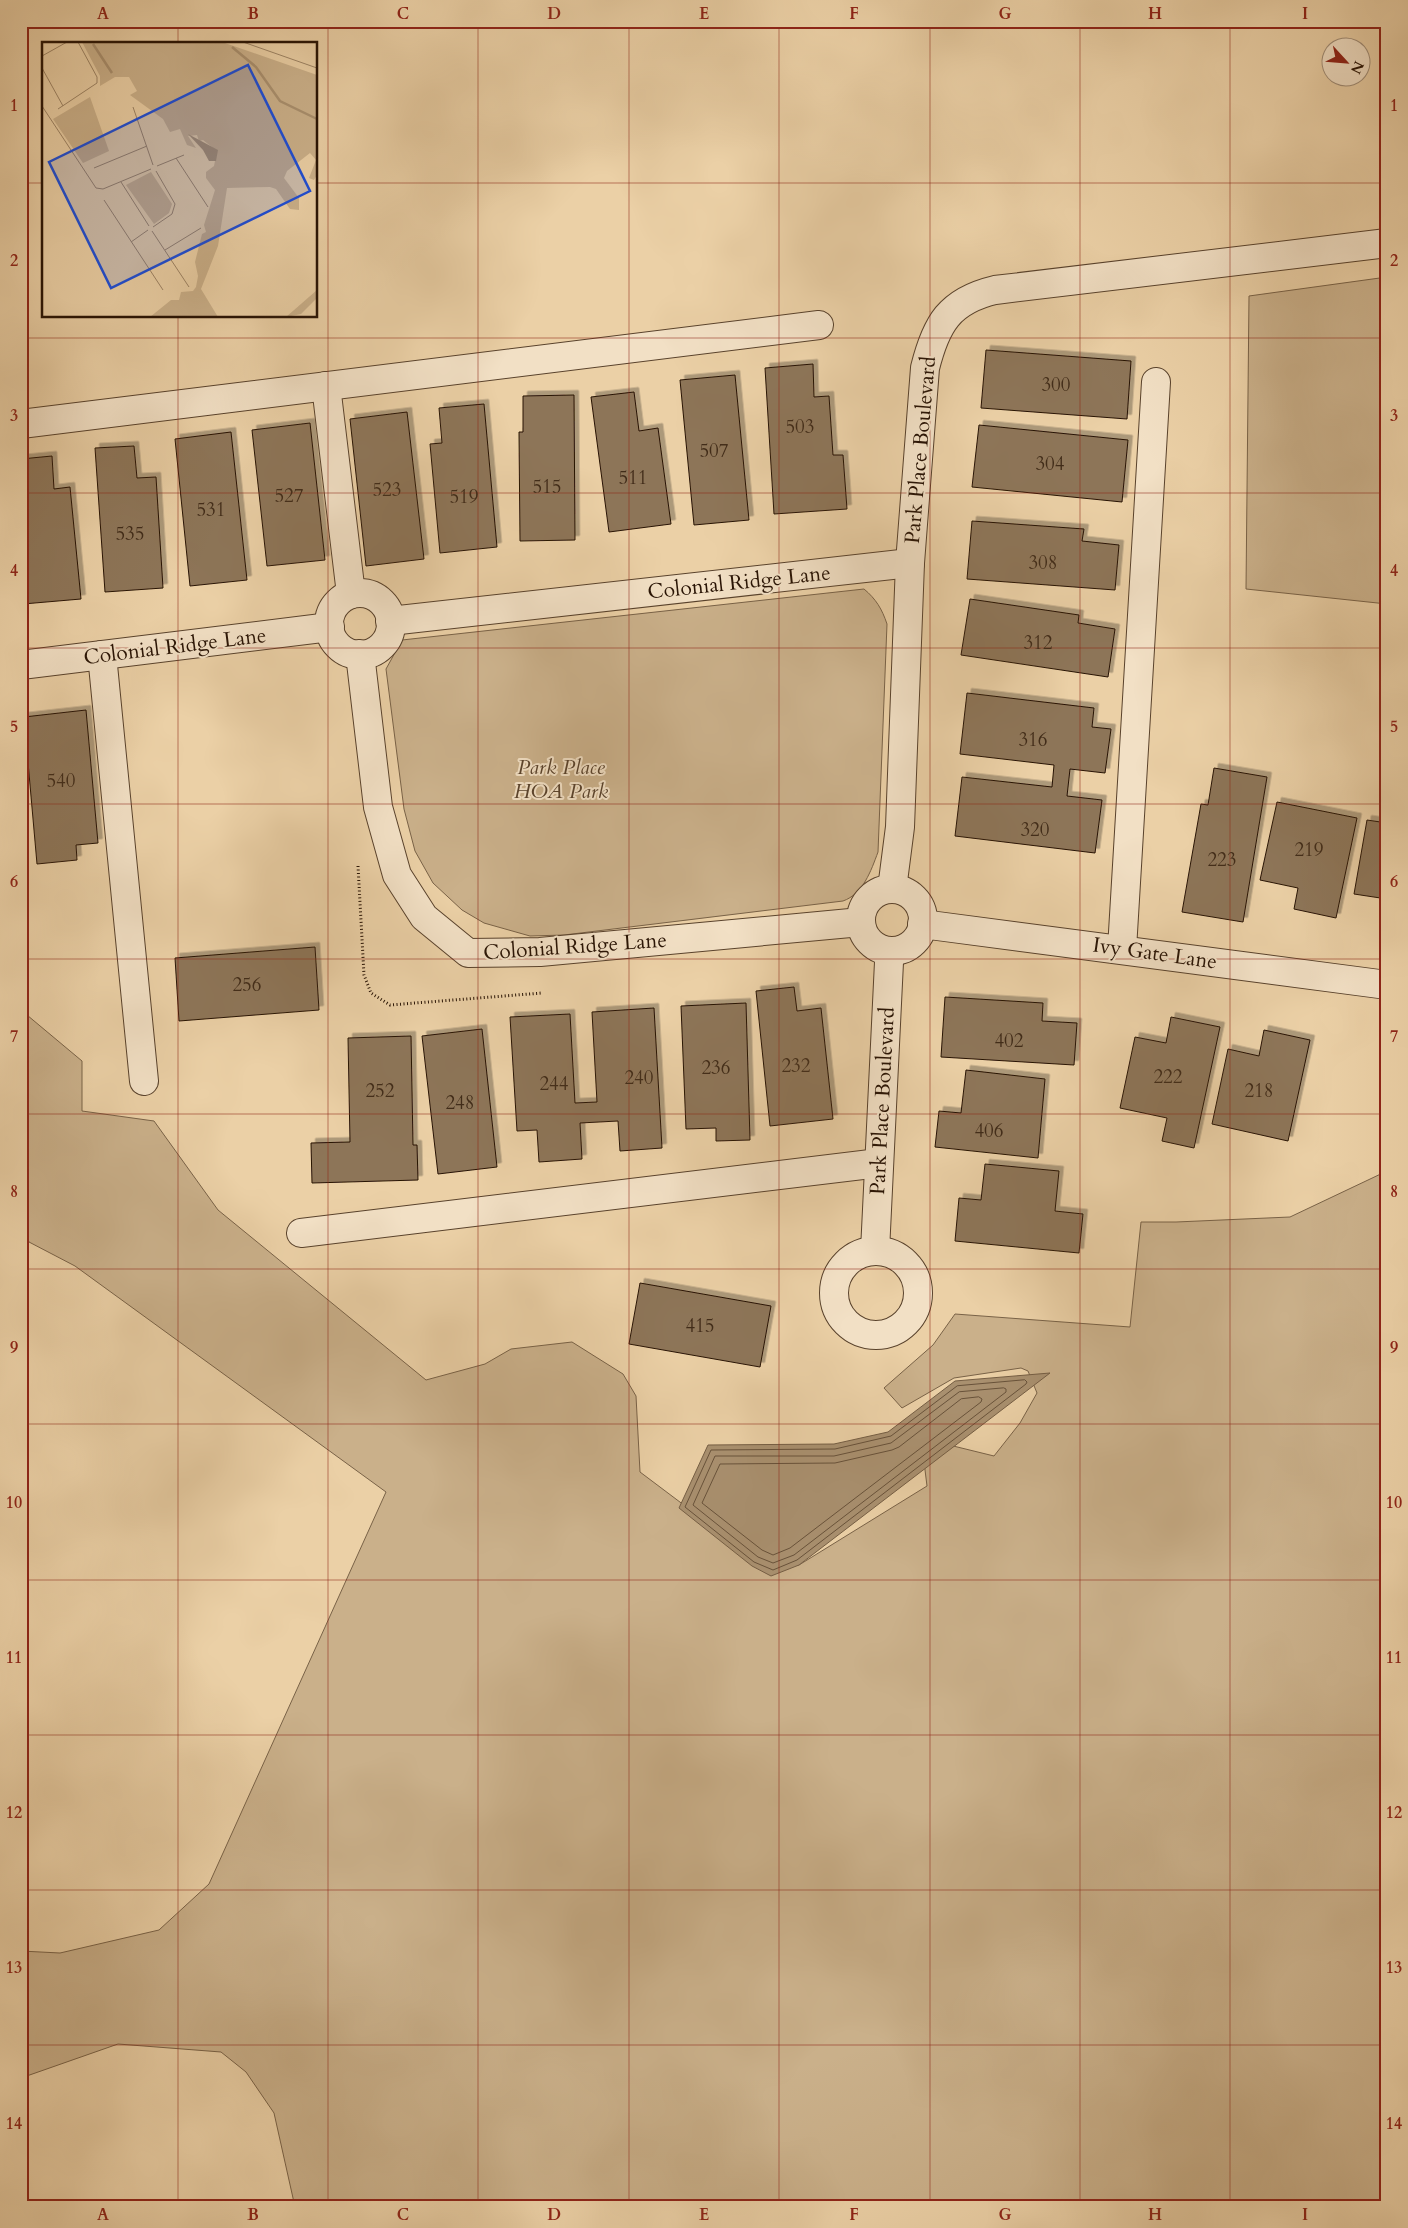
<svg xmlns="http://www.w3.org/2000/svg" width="1408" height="2228" viewBox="0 0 1408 2228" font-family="Cardo,serif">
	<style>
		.green { fill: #cab08a; stroke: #796247 }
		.water { fill: #a9906f; stroke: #755e44 }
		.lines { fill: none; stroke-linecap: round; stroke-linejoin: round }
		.shore { stroke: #68523a; stroke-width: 1 }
		.building { fill: #8d7558; stroke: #281304; filter: url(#shadow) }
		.minor-casing { stroke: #59422c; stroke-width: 30 }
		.path { stroke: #281304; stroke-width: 3; stroke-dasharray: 1 2.5; stroke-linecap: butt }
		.minor { stroke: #f2e0c5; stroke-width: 28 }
		.grid { fill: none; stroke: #8f2418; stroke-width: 1; stroke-opacity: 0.55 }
		.labels { text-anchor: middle; stroke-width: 4; stroke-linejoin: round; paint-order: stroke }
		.number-label { font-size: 19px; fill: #412c19 }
		.street-label { font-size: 21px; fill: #281304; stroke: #f2e0c5 }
		.park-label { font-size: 21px; font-style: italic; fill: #59422c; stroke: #f2e0c5 }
		.inset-river { fill: none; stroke: #a9906f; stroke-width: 2.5 }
		.inset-road { fill: none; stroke: #9d8465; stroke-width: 1 }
		.view { fill: #1d4ed8; fill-opacity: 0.15; stroke: #1d4ed8; stroke-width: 2.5 }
		.inset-edge { fill: none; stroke: #281304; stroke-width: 2.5 }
		.neatline { fill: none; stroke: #8f2418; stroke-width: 2 }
		.grid-label { font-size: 16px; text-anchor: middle; font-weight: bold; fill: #8f2418 }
	</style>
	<defs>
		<filter id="shadow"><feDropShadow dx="4.5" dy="-4.5" stdDeviation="0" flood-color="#0004"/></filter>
	</defs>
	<rect width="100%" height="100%" fill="#ebd0a6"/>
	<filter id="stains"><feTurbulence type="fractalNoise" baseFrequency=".004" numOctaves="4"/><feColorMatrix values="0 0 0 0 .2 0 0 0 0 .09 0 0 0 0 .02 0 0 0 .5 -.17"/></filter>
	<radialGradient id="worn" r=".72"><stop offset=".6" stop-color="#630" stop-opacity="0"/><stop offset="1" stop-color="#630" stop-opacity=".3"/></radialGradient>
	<g class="green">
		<polygon points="1387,277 1387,604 1246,589 1249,296"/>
		<path d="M864,589C876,599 882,609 887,624L878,852C871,871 863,894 843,901L564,935L530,936L484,923L462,910L433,883L415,851L404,809L386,669L402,640Z"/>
		<polygon points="21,1010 82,1061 82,1111 154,1121 218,1210 426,1380 485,1364 511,1349 572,1342 623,1374 636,1396 640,1472 765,1566 799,1565 927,1486 923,1454 937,1442 994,1456 1020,1423 1037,1393 1028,1371 1021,1368 954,1378 902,1408 884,1388 933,1345 955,1314 1130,1327 1141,1222 1176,1222 1290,1217 1387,1171 1387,2207 295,2207 274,2113 246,2072 221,2052 118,2044 21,2078 21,1951 60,1953 159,1930 209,1884 386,1492 75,1266 29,1242 21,1226"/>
	</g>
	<polygon class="water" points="1050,1373 799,1565 771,1576 752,1566 679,1508 708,1445 834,1444 888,1432 955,1381"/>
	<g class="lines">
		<g class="shore">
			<polygon points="1025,1380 1027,1382 1026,1384 797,1560 773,1570 754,1562 685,1507 711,1450 835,1449 891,1436 957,1386"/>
			<polygon points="1004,1388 1006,1389 1006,1392 794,1555 773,1563 758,1557 693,1505 715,1456 834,1456 891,1443 959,1392"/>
			<polygon points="979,1397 982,1399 981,1402 790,1548 773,1555 762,1550 702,1503 720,1464 835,1463 892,1450 899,1447 961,1399"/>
		</g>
	</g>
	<g class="building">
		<polygon points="986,350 1131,361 1127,419 981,408"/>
		<polygon points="813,364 814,397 829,396 833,455 843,455 847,509 774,514 765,368"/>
		<polygon points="735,375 749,520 694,525 680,380"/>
		<polygon points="634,392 639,431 658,428 671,524 609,532 591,397"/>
		<polygon points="574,395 575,540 520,541 519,432 523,432 523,396"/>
		<polygon points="484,404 497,547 440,553 430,444 442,443 439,408"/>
		<polygon points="407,412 424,559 366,566 350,419"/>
		<polygon points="310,423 325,560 267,566 252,430"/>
		<polygon points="979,425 1128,440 1122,502 972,487"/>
		<polygon points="231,432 247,580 190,586 175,439"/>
		<polygon points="134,446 137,478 156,477 163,588 105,592 95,448"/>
		<polygon points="52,456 54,489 70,487 81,599 23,604 21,459"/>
		<polygon points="972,521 1084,529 1082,541 1119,545 1115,590 967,579"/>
		<polygon points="970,599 1079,615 1078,623 1115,629 1108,677 961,655"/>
		<polygon points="967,693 1094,708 1092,727 1111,729 1105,773 1070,769 1067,796 1102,800 1095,853 955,836 962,777 1052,787 1054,765 960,754"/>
		<polygon points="86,710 98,843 76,845 77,860 37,864 24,717"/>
		<polygon points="1214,768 1267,777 1243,922 1182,912 1201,804 1208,805"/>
		<polygon points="1277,802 1357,818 1336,918 1294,909 1298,888 1260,880"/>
		<polygon points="1367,820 1387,823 1387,899 1354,894"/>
		<polygon points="315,947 319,1010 179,1021 175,958"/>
		<polygon points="794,987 797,1011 821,1008 833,1119 770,1126 756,991"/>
		<polygon points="945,997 1043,1003 1042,1021 1077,1023 1074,1065 941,1057"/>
		<polygon points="746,1003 750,1140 716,1141 716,1128 686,1129 681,1006"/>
		<polygon points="654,1008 662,1148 620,1151 618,1121 580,1123 582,1159 539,1162 537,1130 517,1131 510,1017 570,1014 575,1103 597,1102 592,1012"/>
		<polygon points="1171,1017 1220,1027 1194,1148 1162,1141 1167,1118 1120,1108 1135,1037 1166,1043"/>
		<polygon points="482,1029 497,1167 438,1174 422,1036"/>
		<polygon points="1264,1030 1310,1040 1288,1141 1212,1124 1228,1049 1259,1056"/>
		<polygon points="411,1036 413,1145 417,1145 418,1180 312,1183 311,1143 350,1142 348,1038"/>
		<polygon points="966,1070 1045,1079 1038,1158 935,1147 939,1111 961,1113"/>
		<polygon points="985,1164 1059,1171 1055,1211 1083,1214 1079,1253 955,1241 959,1198 981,1200"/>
		<polygon points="640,1283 771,1306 760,1367 629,1344"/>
	</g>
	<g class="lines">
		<defs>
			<g id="minor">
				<polyline points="326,386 351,594"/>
				<polyline points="21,424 819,325"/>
				<circle cx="360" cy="624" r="31"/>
				<polyline points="390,621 910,563"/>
				<polyline points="360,654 378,807 397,875 424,917 468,953 540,952 861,922"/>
				<polyline points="102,655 144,1081"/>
				<polyline points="21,665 330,627"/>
				<path d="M892,889L900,827L910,563L925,368C936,324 949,301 995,290L1387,243"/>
				<circle cx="892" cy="920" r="31"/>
				<polyline points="922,924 1387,985"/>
				<polyline points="1122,949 1156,382"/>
				<polyline points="301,1233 879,1163"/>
				<polyline points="875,1251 889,962 892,951"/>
				<circle cx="876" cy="1293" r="42"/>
			</g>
		</defs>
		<use href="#minor" class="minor-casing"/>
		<polyline class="path" points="358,866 364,975 371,993 390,1005 542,993"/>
		<use href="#minor" class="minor"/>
	</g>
	<path class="grid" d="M178,21V44M328,21V2207M478,21V2207M629,21V2207M779,21V2207M930,21V2207M1080,21V2207M1230,21V2207M21,183H44M316,183H1387M178,316V2207M21,338H1387M21,493H1387M21,648H1387M21,804H1387M21,959H1387M21,1114H1387M21,1269H1387M21,1424H1387M21,1580H1387M21,1735H1387M21,1890H1387M21,2045H1387"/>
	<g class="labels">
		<g class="number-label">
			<text x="1056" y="391">300</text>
			<text x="800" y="433">503</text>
			<text x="714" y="457">507</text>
			<text x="1050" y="470">304</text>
			<text x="633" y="484">511</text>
			<text x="547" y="493">515</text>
			<text x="387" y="496">523</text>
			<text x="289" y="502">527</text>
			<text x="464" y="503">519</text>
			<text x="211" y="516">531</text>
			<text x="130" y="540">535</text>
			<text x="1043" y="569">308</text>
			<text x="1038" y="649">312</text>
			<text x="1033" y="746">316</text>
			<text x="61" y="787">540</text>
			<text x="1035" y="836">320</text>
			<text x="1309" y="856">219</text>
			<text x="1222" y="866">223</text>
			<text x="247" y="991">256</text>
			<text x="1009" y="1047">402</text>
			<text x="796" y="1072">232</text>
			<text x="716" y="1074">236</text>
			<text x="1168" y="1083">222</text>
			<text x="639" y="1084">240</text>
			<text x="554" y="1090">244</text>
			<text x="380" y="1097">252</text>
			<text x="1259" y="1097">218</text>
			<text x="460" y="1109">248</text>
			<text x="989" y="1137">406</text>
			<text x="700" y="1332">415</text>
		</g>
		<g class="street-label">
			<text transform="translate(920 450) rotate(-85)" y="7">Park Place Boulevard</text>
			<text transform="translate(739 582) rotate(-6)" y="7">Colonial Ridge Lane</text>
			<text transform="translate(175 646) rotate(-7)" y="7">Colonial Ridge Lane</text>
			<text transform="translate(575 946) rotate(-4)" y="7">Colonial Ridge Lane</text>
			<text transform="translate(1155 953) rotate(8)" y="7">Ivy Gate Lane</text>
			<text transform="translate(882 1101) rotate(-87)" y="7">Park Place Boulevard</text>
		</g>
		<g class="park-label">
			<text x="561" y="774">Park Place<tspan x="561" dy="24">HOA Park</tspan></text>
		</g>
	</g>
	<g transform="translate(42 42)">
		<rect width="275" height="275" fill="#ebd0a6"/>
		<path d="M40,0H180L275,33V133L272,138L267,136L274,118L268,111L245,129L242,136L257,156V168L248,167L234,147L228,145L185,146L176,204L159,247L176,275H108L129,258H137L139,250L151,249L154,245L156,234L153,220L160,192L164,190L162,183L173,148L164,136V130L172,124L175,109L161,98L157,99L155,93L146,94L154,106L145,103L138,87L128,90L121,77L88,53L95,49L87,35H73L58,44V34ZM48,55L67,109L41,121L11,77ZM109,130L130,162L127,171L112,182L84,143ZM275,248V256L259,272L244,275Z" fill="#cab08a"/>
		<path d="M146,92L176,108L174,119H167L161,108Z" fill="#a9906f"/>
		<path class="inset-river" d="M51,2L70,31M190,5L214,25L238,59L275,77"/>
		<path class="inset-road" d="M201,0L275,26M0,14L25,0M0,26L21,64M0,64L54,146L61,147L109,127M91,65L111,123M16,67L55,41V35L36,0M134,116L166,165M115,124L142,113M52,126L105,104M79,140L107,184M62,158L121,248M111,185L130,172L133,162L114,129M110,189L147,245M89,200L106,188M123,208L159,186"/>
		<path class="view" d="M206,23L268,149L69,246L7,120Z"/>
		<rect width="275" height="275" class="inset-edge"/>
	</g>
	<rect width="1408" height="2228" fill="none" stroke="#ebd0a6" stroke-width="55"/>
	<g transform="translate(1346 62) rotate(116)"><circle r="24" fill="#f2e0c5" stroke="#a18e78"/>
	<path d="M0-4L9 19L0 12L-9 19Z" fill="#8f2418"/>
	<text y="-8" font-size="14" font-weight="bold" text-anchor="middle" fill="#281304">N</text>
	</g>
	<rect x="28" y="28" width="1352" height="2172" class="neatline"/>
	<g class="grid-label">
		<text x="103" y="19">A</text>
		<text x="253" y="19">B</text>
		<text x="403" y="19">C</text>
		<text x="554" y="19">D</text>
		<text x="704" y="19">E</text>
		<text x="854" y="19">F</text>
		<text x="1005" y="19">G</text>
		<text x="1155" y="19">H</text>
		<text x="1305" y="19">I</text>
		<text x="14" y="111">1</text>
		<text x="1394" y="111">1</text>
		<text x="14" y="266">2</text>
		<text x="1394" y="266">2</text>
		<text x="14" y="421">3</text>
		<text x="1394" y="421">3</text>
		<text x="14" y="576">4</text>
		<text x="1394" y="576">4</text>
		<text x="14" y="732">5</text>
		<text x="1394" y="732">5</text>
		<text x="14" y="887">6</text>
		<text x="1394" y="887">6</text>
		<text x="14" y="1042">7</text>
		<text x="1394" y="1042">7</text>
		<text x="14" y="1197">8</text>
		<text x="1394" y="1197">8</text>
		<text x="14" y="1353">9</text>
		<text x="1394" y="1353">9</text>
		<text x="14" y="1508">10</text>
		<text x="1394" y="1508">10</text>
		<text x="14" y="1663">11</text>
		<text x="1394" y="1663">11</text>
		<text x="14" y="1818">12</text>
		<text x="1394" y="1818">12</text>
		<text x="14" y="1973">13</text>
		<text x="1394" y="1973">13</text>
		<text x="14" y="2129">14</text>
		<text x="1394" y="2129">14</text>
		<text x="103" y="2220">A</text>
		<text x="253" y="2220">B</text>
		<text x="403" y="2220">C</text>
		<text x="554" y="2220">D</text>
		<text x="704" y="2220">E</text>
		<text x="854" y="2220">F</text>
		<text x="1005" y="2220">G</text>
		<text x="1155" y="2220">H</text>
		<text x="1305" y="2220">I</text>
	</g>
	<rect width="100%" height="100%" filter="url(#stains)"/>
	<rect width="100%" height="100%" fill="url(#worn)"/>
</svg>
